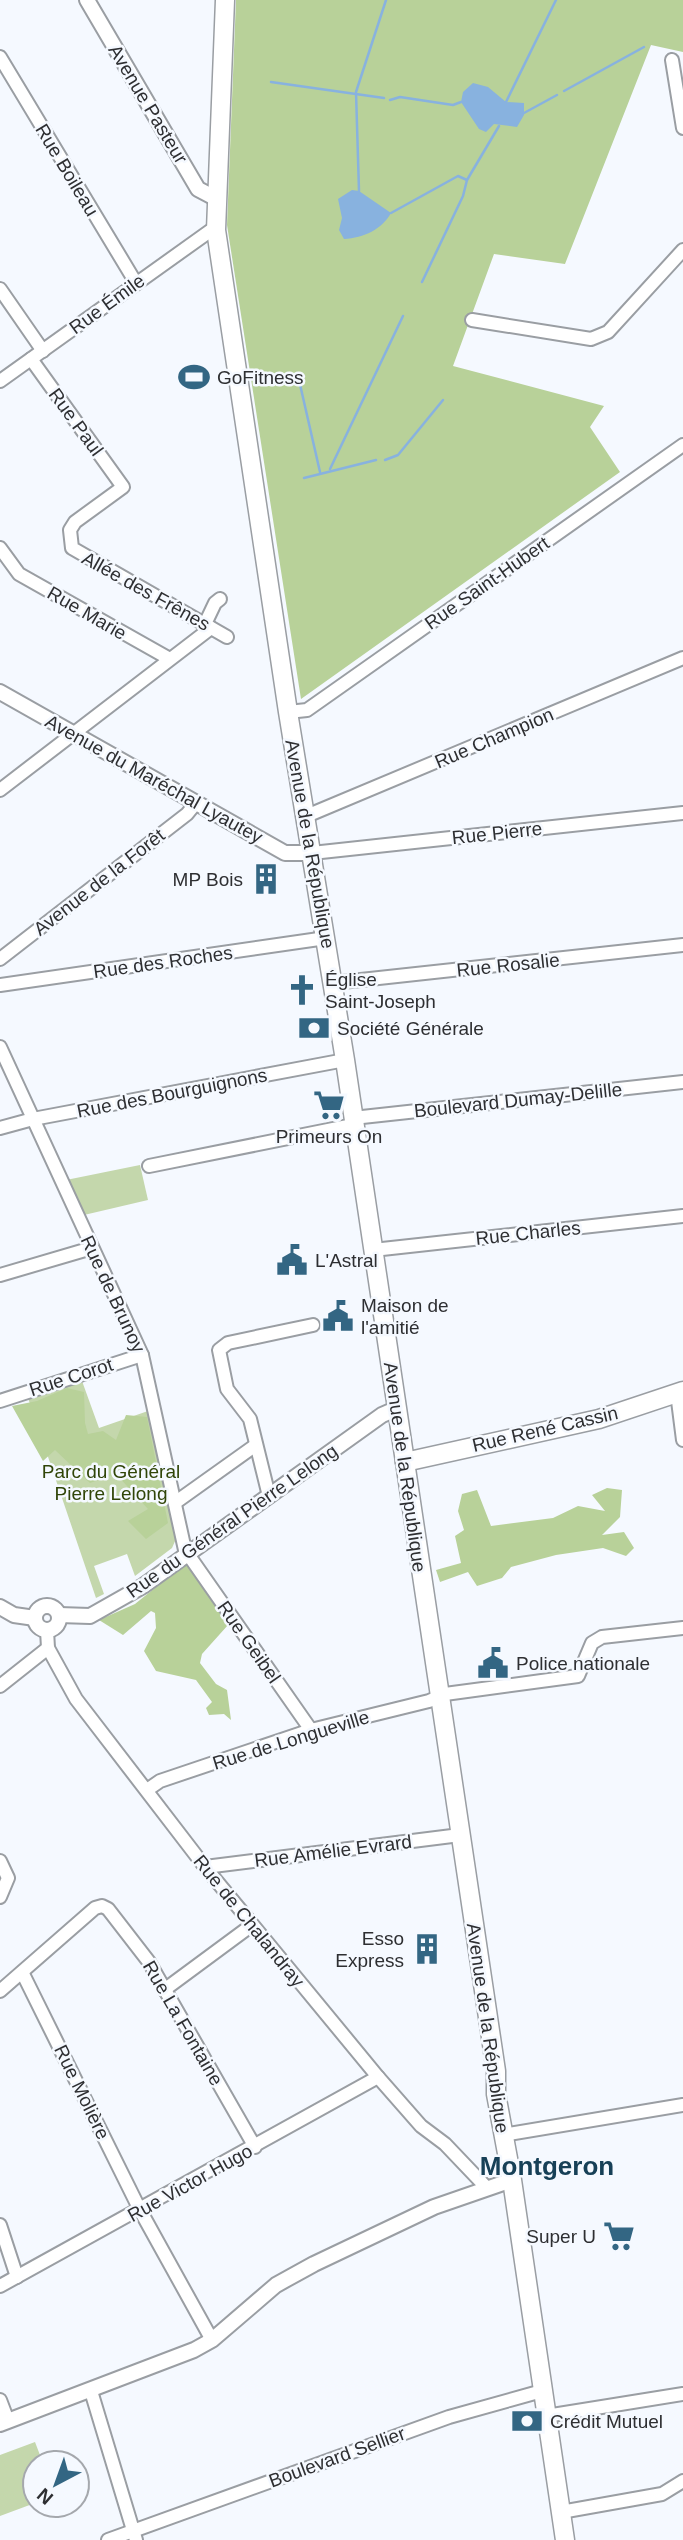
<svg xmlns="http://www.w3.org/2000/svg" width="683" height="2540" font-family="Helvetica,sans-serif">
<style>
.green{fill:#c4d7ac}
.forest{fill:#b8d199}
.water{fill:#88b2df}
.lines{fill:none;stroke-linecap:round;stroke-linejoin:round}
.stream{stroke:#88b2df;stroke-width:2.5}
.minor-casing{stroke:#9a9ea3;stroke-width:16}
.tertiary-casing{stroke:#9a9ea3;stroke-width:18}
.secondary-casing{stroke:#9a9ea3;stroke-width:21}
.minor{stroke:#fff;stroke-width:12}
.tertiary{stroke:#fff;stroke-width:14}
.secondary{stroke:#fff;stroke-width:18}
.labels{text-anchor:middle;dominant-baseline:central;stroke-width:5;stroke-linejoin:round;paint-order:stroke}
.street-label{font-size:19px;fill:#2e2f32;stroke:#f5f9ff}
.poi-label{font-size:19px;fill:#2e2f32;stroke:#f5f9ff;text-anchor:start}
.park-label{font-size:19px;fill:#304508;stroke:#f5f9ff}
.district-label{font-size:26px;font-weight:bold;fill:#174057;stroke:#f5f9ff}
</style>
<rect width="100%" height="100%" fill="#f5f9ff"/>
<g class="green">
<path d="M140 1165 148 1200 84 1215 66 1180Z"/>
<path d="M82 1381 99 1428 148 1411 176 1539 172 1548 135 1576 127 1554 94 1566 104 1594 96 1598 28 1398Z"/>
<path d="M35 2442 43 2463H35V2503L0 2516V2455Z"/>
</g>
<g class="forest">
<path d="M236 0H683V52L651 45 565 264 494 254 453 366 604 406 590 427 620 472 301 699 227 225Z"/>
<path d="M67 1388 84 1392 85 1423 88 1434 103 1431 116 1440 126 1415 147 1417 168 1523 146 1539 128 1521 148 1509 116 1474 90 1483 55 1450 43 1461 12 1406 37 1401Z"/>
<path d="M607 1488 622 1490 620 1517 602 1535 624 1532 634 1548 626 1556 603 1548 556 1555 511 1567 502 1578 477 1586 468 1572 440 1582 436 1570 461 1563 455 1536 464 1530 458 1511 462 1494 477 1490 491 1526 553 1518 578 1506 605 1511 592 1495Z"/>
<path d="M186 1563 228 1625 202 1654 200 1663 216 1684 227 1690 231 1720 224 1714 209 1715 206 1708 212 1702 196 1680 156 1671 144 1651 156 1628 155 1613 151 1611 123 1635 99 1620 135 1604Z"/>
</g>
<g class="water">
<path d="M473 83 488 87 506 102 524 103V115L517 127 494 124 486 132 479 129 461 102 463 92Z"/>
<path d="M352 190 359 191 391 213C382 229 364 238 344 239L339 230 342 218 338 199Z"/>
</g>
<g class="lines">
<g class="stream">
<path d="M271 82 384 98"/>
<path d="M564 91 644 47"/>
<path d="M390 100 400 97 453 105 461 102"/>
<path d="M506 102 556 0"/>
<path d="M524 113 557 95"/>
<path d="M359 191 356 92 386 0"/>
<path d="M391 213 458 176 467 180"/>
<path d="M422 282 463 196 467 180 499 126"/>
<path d="M299 380 320 472"/>
<path d="M385 460 398 455 443 400"/>
<path d="M330 469 403 316"/>
<path d="M304 478 376 460"/>
</g>
<defs>
<g id="minor">
<path d="M0 57 136 283"/>
<path d="M672 60 683 128"/>
<path d="M0 289 43 351"/>
<path d="M472 320 591 339 608 332 683 250"/>
<path d="M31 359 123 487 75 522 70 530 72 548 227 637"/>
<path d="M0 381 210 231 216 230"/>
<path d="M0 548 19 574 168 658"/>
<path d="M205 624 215 603 220 599"/>
<path d="M288 712 307 710 683 445"/>
<path d="M0 790 211 628"/>
<path d="M304 817 683 658"/>
<path d="M312 853 683 813"/>
<path d="M0 959 187 814 196 803"/>
<path d="M333 983 683 945"/>
<path d="M0 985 326 938"/>
<path d="M0 1047 142 1355 185 1550 311 1730"/>
<path d="M353 1118 683 1082"/>
<path d="M0 1128 33 1119 345 1060"/>
<path d="M149 1166 353 1125"/>
<path d="M373 1250 683 1216"/>
<path d="M0 1275 92 1248"/>
<path d="M677 1393 683 1440"/>
<path d="M0 1401 142 1355"/>
<path d="M269 1496 250 1419 227 1389 219 1350 228 1343 313 1325"/>
<path d="M176 1502 256 1445"/>
<path d="M47 1630 48 1648 76 1699 205 1867 378 2077 421 2126 445 2144 486 2187"/>
<path d="M0 1686 48 1648"/>
<path d="M147 1790 160 1781 311 1730 429 1701 445 1694 578 1676 592 1643 602 1637 683 1628"/>
<path d="M0 1861 8 1878 0 1897"/>
<path d="M205 1867 460 1835"/>
<path d="M23 1974 140 2210 212 2340"/>
<path d="M164 1990 252 1925"/>
<path d="M0 1991 95 1908 102 1906 108 1909 149 1962 255 2147"/>
<path d="M503 2135 683 2105"/>
<path d="M0 2225 17 2277"/>
<path d="M0 2286 378 2077"/>
<path d="M91 2391 136 2540"/>
<path d="M0 2400 8 2421"/>
<path d="M546 2416 683 2394"/>
<path d="M561 2512 662 2494 683 2481"/>
<path d="M108 2540 449 2417 542 2391"/>
</g>
<g id="tertiary">
<path d="M87 0 198 189 217 199"/>
<path d="M0 692 285 853H312"/>
<circle cx="47" cy="1618" r="12"/>
<path d="M0 1607 14 1615 35 1618"/>
<path d="M59 1615 90 1616 143 1586 382 1415 398 1408"/>
<path d="M0 2424 194 2350 212 2340 276 2285 314 2264 434 2207 512 2180"/>
</g>
<g id="secondary">
<path d="M225 0 216 230 288 712 345 1060 496 2071V2094L512 2180 565 2540"/>
<path d="M405 1462 599 1419 683 1391"/>
</g>
</defs>
<use href="#minor" class="minor-casing"/>
<use href="#tertiary" class="tertiary-casing"/>
<use href="#secondary" class="secondary-casing"/>
<use href="#minor" class="minor"/>
<use href="#tertiary" class="tertiary"/>
<use href="#secondary" class="secondary"/>
</g>
<defs>
<symbol id="stadium-bare" viewBox="-9 -9 18 18"><path d="M0-5a6.5 5 0 1 0 0 10a6.5 5 0 1 0 0-10ZM-3.5-1.8h7v3.6h-7Z" fill="#336683" stroke="#f5f9ff" stroke-width="2.5" paint-order="stroke"/></symbol>
<symbol id="building-bare" viewBox="-9 -9 18 18"><path d="M-4-6H4V6H1V3H-1V6H-4ZM-2.5-4.3h1.7v1.8h-1.7ZM.8-4.3h1.7v1.8H.8ZM-2.5-1h1.7V.8h-1.7ZM.8-1h1.7V.8H.8Z" fill="#336683" stroke="#f5f9ff" stroke-width="2.5" paint-order="stroke"/></symbol>
<symbol id="church-bare" viewBox="-9 -9 18 18"><path d="M-1.2-6h2.4v3.5h3.3v2.4h-3.3V6h-2.4V-.1h-3.3v-2.4h3.3Z" fill="#336683" stroke="#f5f9ff" stroke-width="2.5" paint-order="stroke"/></symbol>
<symbol id="bank-bare" viewBox="-9 -9 18 18"><path d="M-6-4H6V4H-6ZM0-2.3a2.3 2.3 0 1 0 0 4.6a2.3 2.3 0 1 0 0-4.6Z" fill="#336683" stroke="#f5f9ff" stroke-width="2.5" paint-order="stroke"/></symbol>
<symbol id="supermarket-bare" viewBox="-9 -9 18 18"><path d="M-6-5.5h2.5l.6 2H6L4.5 2H-2.5L-4.4-4H-6ZM-1.5 3.2a1.3 1.3 0 1 0 .1 0ZM3 3.2a1.3 1.3 0 1 0 .1 0Z" fill="#336683" stroke="#f5f9ff" stroke-width="2.5" paint-order="stroke"/></symbol>
<symbol id="civic-bare" viewBox="-9 -9 18 18"><path d="M-.6-6.5H3V-4.5H.6V-3L4-1V1h2V6H-6V1h2V-1L-.6-3ZM-1.2 2.5V6h2.4V2.5Z" fill="#336683" stroke="#f5f9ff" stroke-width="2.5" paint-order="stroke"/></symbol>
</defs>
<g fill-rule="evenodd">
<use href="#stadium-bare" x="172" y="355" width="44" height="44"/>
<use href="#building-bare" x="244" y="857" width="44" height="44"/>
<use href="#church-bare" x="280" y="968" width="44" height="44"/>
<use href="#bank-bare" x="292" y="1006" width="44" height="44"/>
<use href="#supermarket-bare" x="307" y="1083" width="44" height="44"/>
<use href="#civic-bare" x="270" y="1238" width="44" height="44"/>
<use href="#civic-bare" x="316" y="1294" width="44" height="44"/>
<use href="#civic-bare" x="471" y="1641" width="44" height="44"/>
<use href="#building-bare" x="405" y="1927" width="44" height="44"/>
<use href="#supermarket-bare" x="597" y="2214" width="44" height="44"/>
<use href="#bank-bare" x="505" y="2399" width="44" height="44"/>
</g>
<g class="labels">
<g class="street-label">
<text transform="translate(148 104) rotate(59)">Avenue Pasteur</text>
<text transform="translate(67 170) rotate(59)">Rue Boileau</text>
<text transform="translate(107 304) rotate(-36)">Rue Émile</text>
<text transform="translate(76 422) rotate(54)">Rue Paul</text>
<text transform="translate(487 583) rotate(-35)">Rue Saint-Hubert</text>
<text transform="translate(146 591) rotate(29)">Allée des Frênes</text>
<text transform="translate(87 613) rotate(30)">Rue Marie</text>
<text transform="translate(494 738) rotate(-23)">Rue Champion</text>
<text transform="translate(154 779) rotate(29)">Avenue du Maréchal Lyautey</text>
<text transform="translate(497 833) rotate(-6)">Rue Pierre</text>
<text transform="translate(310 844) rotate(80)">Avenue de la République</text>
<text transform="translate(99 882) rotate(-38)">Avenue de la Forêt</text>
<text transform="translate(163 962) rotate(-8)">Rue des Roches</text>
<text transform="translate(508 965) rotate(-6)">Rue Rosalie</text>
<text transform="translate(172 1093) rotate(-11)">Rue des Bourguignons</text>
<text transform="translate(518 1100) rotate(-6)">Boulevard Dumay-Delille</text>
<text transform="translate(528 1233) rotate(-6)">Rue Charles</text>
<text transform="translate(113 1294) rotate(65)">Rue de Brunoy</text>
<text transform="translate(71 1377) rotate(-18)">Rue Corot</text>
<text transform="translate(545 1429) rotate(-13)">Rue René Cassin</text>
<text transform="translate(405 1467) rotate(82)">Avenue de la République</text>
<text transform="translate(232 1521) rotate(-35)">Rue du Général Pierre Lelong</text>
<text transform="translate(249 1642) rotate(55)">Rue Geibel</text>
<text transform="translate(291 1740) rotate(-17)">Rue de Longueville</text>
<text transform="translate(333 1851) rotate(-7)">Rue Amélie Evrard</text>
<text transform="translate(249 1921) rotate(51)">Rue de Chalandray</text>
<text transform="translate(183 2023) rotate(60)">Rue La Fontaine</text>
<text transform="translate(488 2028) rotate(82)">Avenue de la République</text>
<text transform="translate(82 2092) rotate(64)">Rue Molière</text>
<text transform="translate(190 2183) rotate(-29)">Rue Victor Hugo</text>
<text transform="translate(337 2457) rotate(-20)">Boulevard Sellier</text>
</g>
<g class="poi-label">
<text x="217" y="377">GoFitness</text>
<text x="243" y="879" text-anchor="end">MP Bois</text>
<text x="325" y="979">Église<tspan x="325" dy="22">Saint-Joseph</tspan></text>
<text x="337" y="1028">Société Générale</text>
<text x="329" y="1136" text-anchor="middle">Primeurs On</text>
<text x="315" y="1260">L'Astral</text>
<text x="361" y="1305">Maison de<tspan x="361" dy="22">l'amitié</tspan></text>
<text x="516" y="1663">Police nationale</text>
<text x="404" y="1938" text-anchor="end">Esso<tspan x="404" dy="22">Express</tspan></text>
<text x="596" y="2236" text-anchor="end">Super U</text>
<text x="550" y="2421">Crédit Mutuel</text>
</g>
<g class="park-label">
<text x="111" y="1471">Parc du Général<tspan x="111" dy="22">Pierre Lelong</tspan></text>
</g>
<g class="district-label">
<text x="547" y="2166">Montgeron</text>
</g>
</g>
<g transform="translate(56 2484) rotate(221)"><circle r="33" fill="#f5f9ff" stroke="#a5a8ad" stroke-width="2"/>
<path d="M0-5L12 26L0 18L-12 26Z" fill="#336683"/>
<text y="-10" font-size="19" font-weight="bold" text-anchor="middle" fill="#2e2f32">N</text>
</g>
</svg>
